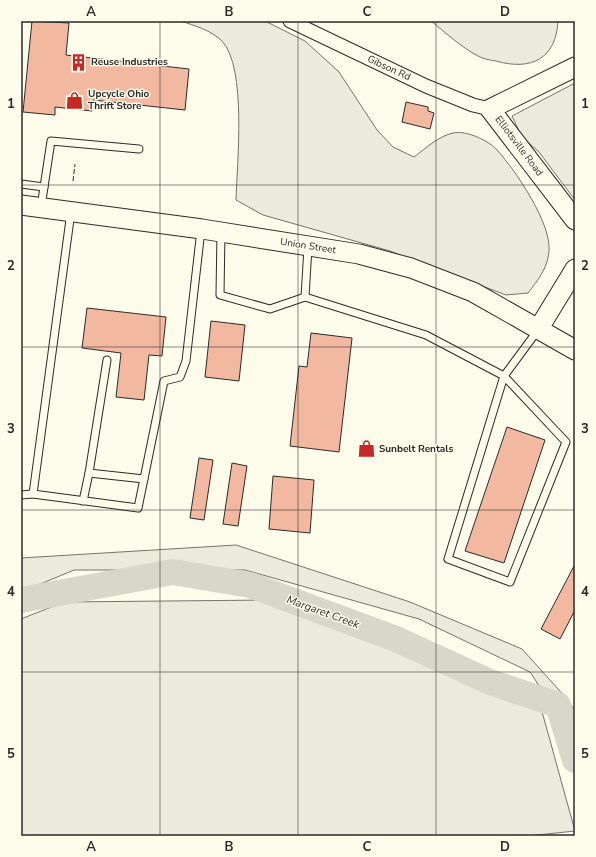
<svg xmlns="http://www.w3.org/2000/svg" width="596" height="857" font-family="'Nunito Sans',sans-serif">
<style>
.green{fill:#ecebdb;stroke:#74746e}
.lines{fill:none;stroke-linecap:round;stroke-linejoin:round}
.river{stroke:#d8d7c9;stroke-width:26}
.building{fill:#f2b8a0;stroke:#2b2b2b}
.lane-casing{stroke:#2b2b2b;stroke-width:9}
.street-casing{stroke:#2b2b2b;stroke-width:15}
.secondary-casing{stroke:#2b2b2b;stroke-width:21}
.lane{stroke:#fdfbea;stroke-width:7}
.street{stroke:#fdfbea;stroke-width:13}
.secondary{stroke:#fdfbea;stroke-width:19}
.fence{stroke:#2b2b2b;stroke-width:1;stroke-dasharray:5 2;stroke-linecap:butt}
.grid{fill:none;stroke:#2b2b2b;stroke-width:1;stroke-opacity:0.55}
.labels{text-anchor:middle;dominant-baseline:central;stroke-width:3;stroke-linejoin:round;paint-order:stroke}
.poi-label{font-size:10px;font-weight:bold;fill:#2b2b2b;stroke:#fdfbea;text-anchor:start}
.street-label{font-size:10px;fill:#2b2b2b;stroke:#fdfbea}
.water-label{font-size:11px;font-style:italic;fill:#2b2b2b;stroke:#fdfbea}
.neatline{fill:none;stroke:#2b2b2b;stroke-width:1.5}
.grid-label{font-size:13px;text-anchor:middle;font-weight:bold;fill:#2b2b2b}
</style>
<rect width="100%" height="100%" fill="#fdfbea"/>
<g class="green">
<path d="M181 21H265L305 41 339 72 377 130 393 147 414 157C426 148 439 136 453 133 467 130 489 141 497 150 516 171 552 224 549 252 547 269 538 280 528 293L506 295 390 251 263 215 236 200C237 163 247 68 222 41 211 30 195 26 181 21Z"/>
<path d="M431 21H558C556 59 531 71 496 61 490 60 483 59 478 56 461 47 446 33 431 21Z"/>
<path d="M575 83V200L539 152 522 137 512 116Z"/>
<path d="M236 545 410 602 522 649 567 699 575 711V777L562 720 530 672 419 619 245 570H74L21 592V558Z"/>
<path d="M271 600 516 691 538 697 575 831 528 836H21V619L64 602Z"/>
</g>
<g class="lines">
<path class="river" d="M21 600 173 572 250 585 396 639 490 682 558 705 575 760"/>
</g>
<g class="building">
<path d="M32 21 69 23 66 55 189 69 185 110 93 100 92 111 55 107V115L23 112Z"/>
<path d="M406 102 428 107V111L434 113 430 129 402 122Z"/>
<path d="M87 308 166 317 162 356 149 355 144 400 116 397 121 353 82 348Z"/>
<path d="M211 321 245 325 239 381 205 377Z"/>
<path d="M311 333 352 338 339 452 290 446 299 366 307 367Z"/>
<path d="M507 427 545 440 504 563 465 551Z"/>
<path d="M199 458 213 460 204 520 190 518Z"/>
<path d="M232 463 247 466 238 526 223 524Z"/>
<path d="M273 476 314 480 310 533 269 529Z"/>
<path d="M574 566 575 610 560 639 541 629Z"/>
</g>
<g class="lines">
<defs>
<g id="lane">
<path d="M21 184 44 187 51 141 139 149"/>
<path d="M41 207 44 187"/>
<path d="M71 212 33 494 138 508 164 381 180 377 186 361 201 230"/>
<path d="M221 232 220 295 270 309 305 297"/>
<path d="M308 247 305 297 426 335 504 376 538 330"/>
<path d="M504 376 566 442 510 582 448 559Z"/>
<path d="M89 473 144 479"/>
<path d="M21 495 33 494"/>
<path d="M83 501 89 473 107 360"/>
</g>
<path id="street" d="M290 21 426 86 473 105 490 109"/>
<g id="secondary">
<path d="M575 67 490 109 575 220"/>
<path d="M21 205 202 229 359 254 411 268 473 292 575 350"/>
<path d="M539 328 575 269"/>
</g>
</defs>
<use href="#lane" class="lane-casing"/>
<use href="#street" class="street-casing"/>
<use href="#secondary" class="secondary-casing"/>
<use href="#lane" class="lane"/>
<use href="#street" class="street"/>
<use href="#secondary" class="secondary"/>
<path class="fence" d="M73 181 75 164"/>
</g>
<path class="grid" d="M160 21V836M298 21V836M436 21V836M21 185H575M21 347H575M21 510H575M21 672H575"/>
<defs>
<symbol id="building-bare" viewBox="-9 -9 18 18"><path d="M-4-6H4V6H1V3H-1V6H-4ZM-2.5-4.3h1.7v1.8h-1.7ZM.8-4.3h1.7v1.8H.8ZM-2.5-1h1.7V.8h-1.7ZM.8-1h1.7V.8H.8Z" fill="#c62828" stroke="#fdfbea" stroke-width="2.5" paint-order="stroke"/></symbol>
<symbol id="shop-bare" viewBox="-9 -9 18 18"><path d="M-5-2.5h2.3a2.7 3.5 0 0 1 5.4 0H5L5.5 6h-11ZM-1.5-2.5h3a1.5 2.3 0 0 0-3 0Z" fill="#c62828" stroke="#fdfbea" stroke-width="2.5" paint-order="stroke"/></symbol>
</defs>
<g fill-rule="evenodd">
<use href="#building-bare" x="66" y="50" width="25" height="25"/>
<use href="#shop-bare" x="62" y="88" width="25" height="25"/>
<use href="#shop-bare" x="354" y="436" width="25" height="25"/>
</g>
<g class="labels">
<g class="poi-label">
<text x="91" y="62">Reuse Industries</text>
<text x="88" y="94">Upcycle Ohio<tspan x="88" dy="12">Thrift Store</tspan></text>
<text x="379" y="449">Sunbelt Rentals</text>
</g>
<g class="street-label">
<text transform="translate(389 68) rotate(25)">Gibson Rd</text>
<text transform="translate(519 146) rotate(53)">Elliotsville Road</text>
<text transform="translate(308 246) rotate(9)">Union Street</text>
</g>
<g class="water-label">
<text transform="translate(323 612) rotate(20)">Margaret Creek</text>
</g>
</g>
<rect width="596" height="857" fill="none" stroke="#fdfbea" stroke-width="44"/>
<rect x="22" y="22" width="552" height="813" class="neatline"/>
<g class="grid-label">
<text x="91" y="16">A</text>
<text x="229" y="16">B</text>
<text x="367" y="16">C</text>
<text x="505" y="16">D</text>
<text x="11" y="108">1</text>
<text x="585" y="108">1</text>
<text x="11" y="270">2</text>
<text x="585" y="270">2</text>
<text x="11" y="433">3</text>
<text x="585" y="433">3</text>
<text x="11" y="596">4</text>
<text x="585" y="596">4</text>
<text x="11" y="758">5</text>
<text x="585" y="758">5</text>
<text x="91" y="851">A</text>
<text x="229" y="851">B</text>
<text x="367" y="851">C</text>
<text x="505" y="851">D</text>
</g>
</svg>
